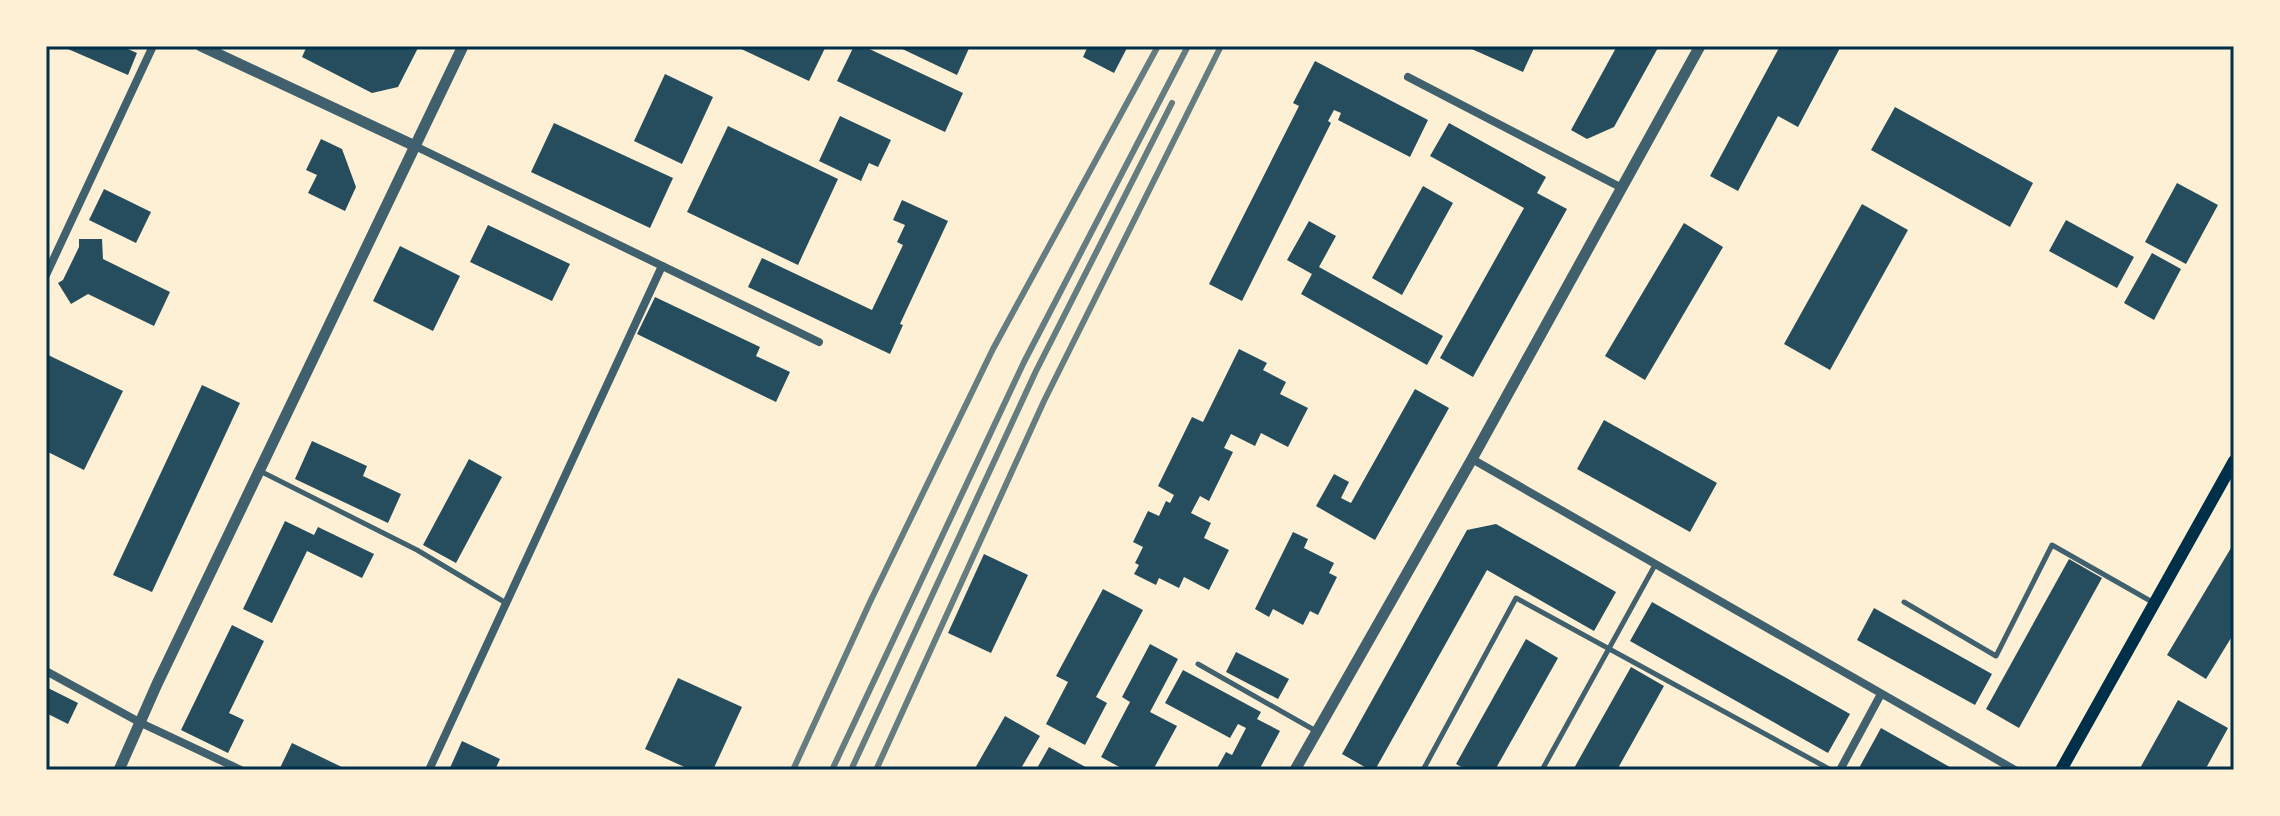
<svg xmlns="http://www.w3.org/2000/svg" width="2280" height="816" font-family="'DM Sans',sans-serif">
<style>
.building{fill:#264d5e}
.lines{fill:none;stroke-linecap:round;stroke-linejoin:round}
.service{stroke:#3f606c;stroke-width:5}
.minor{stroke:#3f606c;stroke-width:8}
.tertiary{stroke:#3f606c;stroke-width:11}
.secondary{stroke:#003049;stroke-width:12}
.rail{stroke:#657d81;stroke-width:6}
.neatline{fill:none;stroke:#003049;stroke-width:3}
</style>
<rect width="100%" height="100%" fill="#fdf0d5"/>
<g class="building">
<path d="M61 46H121L137 53 128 75Z"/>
<path d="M307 46H367L372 49 373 46H419L398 87 372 93 302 57Z"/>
<path d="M735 46H826L809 81Z"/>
<path d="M854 46H863L963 93 945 132 837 81Z"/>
<path d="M896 46H970L957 75Z"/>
<path d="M1088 46H1128L1114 73 1083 57Z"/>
<path d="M1465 46H1535L1523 72Z"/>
<path d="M1617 46H1659L1614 127 1587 139 1571 130Z"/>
<path d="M1780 46H1841L1798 127 1778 116 1738 191 1710 176Z"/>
<path d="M1315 61 1428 120 1410 157 1338 120 1341 113 1334 110 1328 121 1331 123 1242 301 1209 284 1299 106 1293 103Z"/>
<path d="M665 74 713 97 682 164 634 141Z"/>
<path d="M1895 107 2033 183 2010 227 1871 150Z"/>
<path d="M840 116 891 140 878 167 869 163 861 181 819 161Z"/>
<path d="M554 123 673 178 650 228 531 172Z"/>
<path d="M1449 123 1546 177 1537 193 1567 209 1473 377 1440 358 1524 208 1430 156Z"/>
<path d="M728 126 838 179 798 265 687 212Z"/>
<path d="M321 139 342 149 356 187 345 211 308 193 317 175 306 170Z"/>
<path d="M2177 183 2218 205 2186 264 2145 242Z"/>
<path d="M1423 186 1453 203 1402 295 1372 278Z"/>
<path d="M104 189 151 212 136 243 89 220Z"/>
<path d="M902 200 948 221 900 324 903 325 890 354 748 287 762 258 872 310 903 245 897 242 905 225 893 220Z"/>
<path d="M1862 204 1908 230 1830 370 1784 344Z"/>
<path d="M2066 220 2134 257 2117 288 2049 251Z"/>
<path d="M1309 221 1336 236 1319 267 1443 336 1427 365 1301 294 1312 274 1287 260Z"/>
<path d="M1684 223 1723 247 1645 380 1605 356Z"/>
<path d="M488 225 570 264 552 301 470 262Z"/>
<path d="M79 239H102L103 259 170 292 154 326 88 294 71 304 58 283 63 280 79 247Z"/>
<path d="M400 246 460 276 433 331 373 301Z"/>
<path d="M2152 253 2181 269 2154 320 2124 303Z"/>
<path d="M655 297 760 347 756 356 790 372 776 402 637 334Z"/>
<path d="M1239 349 1267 363 1263 370 1286 382 1280 394 1308 408 1288 447 1261 433 1255 446 1231 434 1224 448 1233 452 1209 501 1200 496 1191 513 1211 523 1204 538 1229 550 1209 590 1184 577 1179 588 1159 578 1156 585 1134 574 1139 565 1135 563 1143 547 1133 542 1148 511 1159 516 1166 501 1170 503 1174 495 1158 486 1192 417 1203 422Z"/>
<path d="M46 354 123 391 84 470 46 451Z"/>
<path d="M202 385 240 403 152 592 113 575Z"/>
<path d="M1415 389 1449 408 1375 540 1316 506 1334 474 1349 482 1341 498 1351 503Z"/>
<path d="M1604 420 1717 483 1690 532 1577 469Z"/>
<path d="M312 441 367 466 363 476 401 494 388 523 295 479Z"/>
<path d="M469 459 502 477 456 563 423 545Z"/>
<path d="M285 521 314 535 318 527 374 554 362 578 307 551 272 623 243 609Z"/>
<path d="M1496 524 1616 592 1594 631 1487 570 1375 770H1370L1342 754 1467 530Z"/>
<path d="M1293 532 1308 539 1304 548 1334 563 1329 573 1337 577 1318 615 1310 611 1303 625 1273 609 1269 617 1255 609Z"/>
<path d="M2234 543V633L2206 679 2167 655Z"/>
<path d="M984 554 1028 575 991 653 948 633Z"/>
<path d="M2069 559 2102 578 2019 728 1986 709Z"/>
<path d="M1103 589 1143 610 1096 697 1107 703 1085 745 1046 724 1068 682 1056 676Z"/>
<path d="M1652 602 1850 714 1828 753 1630 641Z"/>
<path d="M1874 608 1992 674 1975 705 1857 640Z"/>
<path d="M232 625 264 641 229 713 244 720 228 753 181 730Z"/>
<path d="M1526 639 1558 658 1495 770H1467L1456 764Z"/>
<path d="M1150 644 1178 659 1150 712 1177 726 1153 770H1125L1101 757 1130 702 1122 697Z"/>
<path d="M1236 652 1289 679 1278 699 1226 672Z"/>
<path d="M1631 667 1664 686 1617 770H1573Z"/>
<path d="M1183 670 1261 712 1257 719 1280 731 1259 770H1216L1226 752 1232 755 1246 728 1238 724 1230 738 1165 703Z"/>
<path d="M678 678 742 707 713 770H691L645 749Z"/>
<path d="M46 687 78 703 68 724 46 713Z"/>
<path d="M2178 700 2228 728 2205 770H2139Z"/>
<path d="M1005 716 1040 736 1020 770H974Z"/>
<path d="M1881 728 1955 770H1863L1859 768Z"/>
<path d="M462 741 500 759 495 770H449Z"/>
<path d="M292 743 348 770H279Z"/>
<path d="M1049 747 1091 770H1036Z"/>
</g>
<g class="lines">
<g class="service">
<path d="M260 471 417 550 506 603"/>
<path d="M1904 602 1996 656 2052 545 2154 603"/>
<path d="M1198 664 1316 731"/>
<path d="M1423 770 1516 598 1831 770"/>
<path d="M1542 770 1655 565"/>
</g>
<g class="minor">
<path d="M1408 77 1622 188"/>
<path d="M415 146 819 342"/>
<path d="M46 275 153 46"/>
<path d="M1472 459 2015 770"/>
<path d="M46 671 141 723 241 770"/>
<path d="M429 770 662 266"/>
<path d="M1840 770 1881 694"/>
</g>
<g class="tertiary">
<path d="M201 46 415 146"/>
<path d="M119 770 157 684 463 46"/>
<path d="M1295 770 1472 459 1700 46"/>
</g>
<path class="secondary" d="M2061 770 2234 461"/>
<g class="rail">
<path d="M793 770 870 602 993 349 1158 46"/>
<path d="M832 770 1024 362 1188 46"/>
<path d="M851 770 1036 371 1172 103"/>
<path d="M876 770 1044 401 1221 46"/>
</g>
</g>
<rect width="2280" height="816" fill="none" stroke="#fdf0d5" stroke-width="96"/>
<rect x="48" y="48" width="2184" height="720" class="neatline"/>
</svg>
